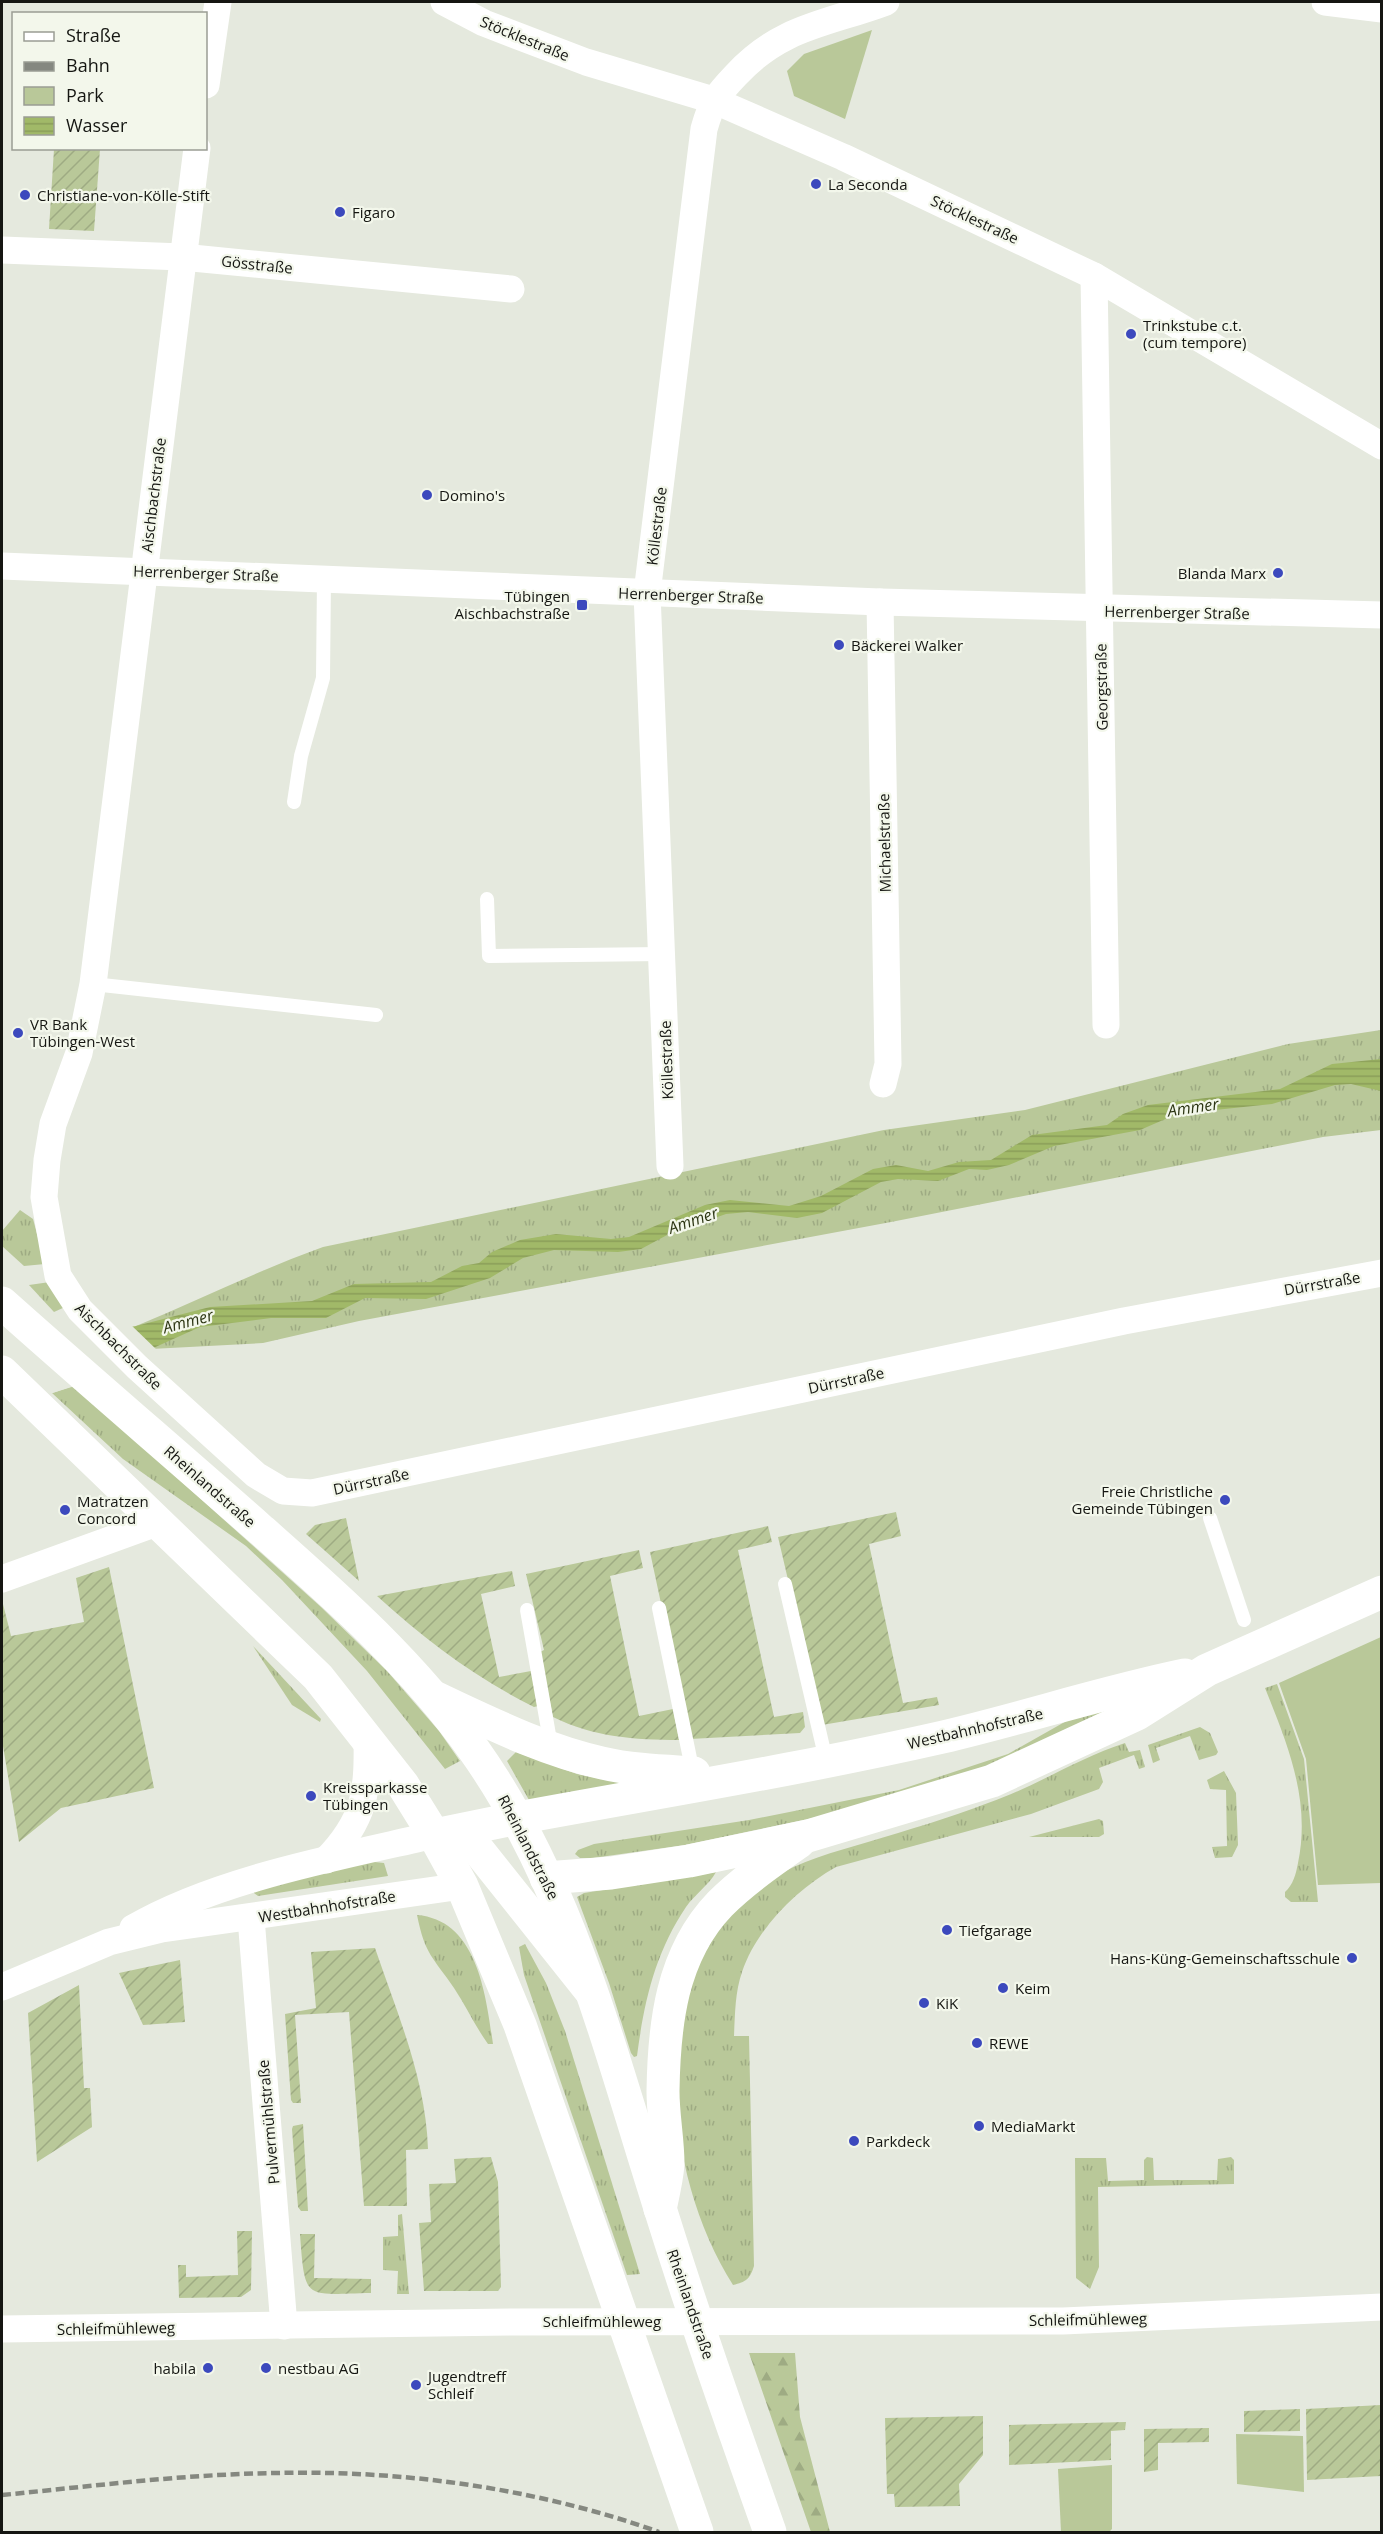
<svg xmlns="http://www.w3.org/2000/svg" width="1383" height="2534" font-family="'Open Sans',sans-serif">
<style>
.grass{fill:url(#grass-tufts)}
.forest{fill:url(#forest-firs)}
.park{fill:#b9c899}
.garden{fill:url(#garden-furrows)}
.water{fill:url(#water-rules)}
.pier{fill:#e5e9de}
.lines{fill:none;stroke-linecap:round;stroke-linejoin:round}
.service{stroke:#fff;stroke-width:14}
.minor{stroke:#fff;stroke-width:27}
.tertiary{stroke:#fff;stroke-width:33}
.secondary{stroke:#fff;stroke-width:33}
.primary{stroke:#fff;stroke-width:33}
.rail{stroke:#858880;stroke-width:4.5;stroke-dasharray:9 4.5;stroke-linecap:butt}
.poi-dot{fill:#3c49bd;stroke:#f3f7eb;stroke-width:2}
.labels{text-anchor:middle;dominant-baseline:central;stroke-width:4.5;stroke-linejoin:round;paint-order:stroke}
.street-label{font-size:15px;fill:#151612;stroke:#f3f7eb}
.poi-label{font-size:15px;fill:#151612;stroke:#f3f7eb;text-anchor:start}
.water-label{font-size:16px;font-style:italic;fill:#2c3513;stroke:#f3f7eb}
</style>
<defs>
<pattern id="grass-tufts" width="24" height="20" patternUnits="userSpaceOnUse" patternTransform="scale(1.5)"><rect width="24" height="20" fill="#b9c899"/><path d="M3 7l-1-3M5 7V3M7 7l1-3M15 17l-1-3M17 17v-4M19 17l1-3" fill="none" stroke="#9eab83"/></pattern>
<pattern id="forest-firs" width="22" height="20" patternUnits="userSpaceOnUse" patternTransform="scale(1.5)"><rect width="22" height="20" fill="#b9c899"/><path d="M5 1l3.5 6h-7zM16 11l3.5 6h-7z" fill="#9eab83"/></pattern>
<pattern id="garden-furrows" width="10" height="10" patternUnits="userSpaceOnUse" patternTransform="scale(1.5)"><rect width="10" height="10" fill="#b9c899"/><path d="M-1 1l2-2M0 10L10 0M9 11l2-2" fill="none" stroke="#9eab83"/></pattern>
<pattern id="water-rules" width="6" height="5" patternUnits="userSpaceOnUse" patternTransform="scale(1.5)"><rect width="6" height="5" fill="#a1b968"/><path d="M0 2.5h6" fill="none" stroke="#8a9e59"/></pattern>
</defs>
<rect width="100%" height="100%" fill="#e5e9de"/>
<g class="grass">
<path d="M1381 1030V1130L1323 1137 891 1222 359 1321 263 1343 151 1349 136 1326C199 1300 259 1270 323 1247L884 1130 1025 1110 1288 1044Z"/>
<path d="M20 1210 33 1219 45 1264 24 1266 2 1246V1231Z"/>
<path d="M50 1282 65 1307 54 1312 29 1285Z"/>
<path d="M75 1386 321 1607 387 1671 439 1731 460 1761 445 1769 367 1671 282 1580 246 1546 123 1459 52 1393Z"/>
<path d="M253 1646 321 1719 320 1722 292 1705Z"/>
<path d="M1277 1684 1304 1759 1318 1902H1291L1285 1897V1892C1293 1885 1296 1874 1298 1863 1311 1801 1288 1745 1265 1688Z"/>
<path d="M1103 1704 1107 1715 1017 1757 894 1801 685 1845 593 1858H580L575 1854 578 1850 594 1844 749 1820 899 1790 1008 1754 1077 1715Z"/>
<path d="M1200 1727 1210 1733 1218 1752 1216 1755 1199 1760 1190 1736 1156 1748 1160 1760 1153 1763 1148 1745Z"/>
<path d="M1125 1743 1129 1752 1140 1750 1145 1767 1139 1769 1134 1755 1099 1768 1103 1782 1099 1789 1031 1814 836 1867C797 1889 757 1928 742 1972 735 1992 735 2015 734 2036H749L754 2266C750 2279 746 2282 733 2285 672 2188 653 2042 709 1938 721 1916 749 1893 771 1879 800 1861 834 1852 868 1842 908 1830 949 1818 988 1803 1035 1787 1078 1758 1125 1743Z"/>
<path d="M516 1752 577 1774 628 1784 529 1800 507 1761Z"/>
<path d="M1224 1771 1236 1793 1238 1845 1232 1857 1215 1858 1212 1847 1227 1846 1226 1790 1210 1789 1207 1780Z"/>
<path d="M1099 1819 1103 1821 1104 1834 1099 1837H1029Z"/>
<path d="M365 1861 384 1863 388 1876 258 1896 254 1893 255 1890Z"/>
<path d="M716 1872C709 1885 695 1894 686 1907 655 1953 644 2002 637 2056L634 2057 631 2053 609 1983 577 1897 584 1893Z"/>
<path d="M417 1915C478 1920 486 1996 493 2044H488C475 2026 466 2006 454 1988 433 1957 425 1955 417 1915Z"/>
<path d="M525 1944 546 1983 565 2031 640 2274 627 2275 524 1975 519 1947Z"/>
<path d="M1147 2157 1153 2158 1154 2180H1217L1218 2159 1231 2157 1234 2160V2184L1098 2187 1099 2267 1090 2289 1076 2278 1075 2158H1106L1108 2181 1144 2180V2160Z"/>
<path d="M402 2214 409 2294H397L398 2271 383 2270V2237L398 2236V2215Z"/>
</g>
<path class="forest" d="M749 2353H795L800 2417 830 2532H811Z"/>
<g class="park">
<path d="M872 30 845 119 794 96 787 71 804 54Z"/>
<path d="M1381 1637V1883L1318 1885 1306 1759 1279 1683Z"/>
<path d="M1236 2434 1303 2436 1304 2492 1237 2484Z"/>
<path d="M1112 2465V2529L1109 2532H1061L1058 2469Z"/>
</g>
<g class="garden">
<path d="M54 149H100L94 231 49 229Z"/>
<path d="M896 1512 901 1536 869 1544 903 1703 937 1697 939 1705 822 1725 778 1537Z"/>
<path d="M346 1518 359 1581 306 1534 315 1525Z"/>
<path d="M768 1526 772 1542 738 1550 774 1717 803 1712 805 1727 800 1733 690 1739 650 1552Z"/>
<path d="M639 1550 643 1568 610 1576 639 1716 673 1709 679 1740C635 1740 593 1737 553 1717L540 1652 544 1650 526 1574Z"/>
<path d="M109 1567 154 1788 61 1808 19 1842 2 1740V1600L11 1636 84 1622 76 1578Z"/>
<path d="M512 1571 515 1586 481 1594 499 1677 531 1671 538 1706 534 1707C474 1677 427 1641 377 1596Z"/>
<path d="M375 1948C397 2013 426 2079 428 2149L406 2150 407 2206H364L349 2012 295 2015 301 2103H293L291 2100 285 2014 316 2008 311 1952Z"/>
<path d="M180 1960 185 2022 143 2025 119 1973Z"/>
<path d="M79 1985 84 2088H90L92 2127 37 2162 28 2013Z"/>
<path d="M303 2124 308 2211H301L298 2207 292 2129 293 2126Z"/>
<path d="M491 2157 498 2182 501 2287 498 2291H424L419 2223 431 2222 429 2184 456 2183 454 2159Z"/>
<path d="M237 2231H252L251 2290 241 2297 179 2298 178 2265H186V2277L238 2275Z"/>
<path d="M300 2234H315L314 2278 371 2279V2293C305 2294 305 2303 300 2234Z"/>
<path d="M1381 2405V2476L1307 2480 1306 2409Z"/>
<path d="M1300 2409V2431L1244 2432V2411Z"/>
<path d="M983 2416V2455L959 2484 960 2506 895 2507 894 2494H887L885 2418Z"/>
<path d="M1126 2422 1125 2430 1111 2431V2460L1009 2465V2425Z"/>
<path d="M1209 2428V2442L1158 2443V2470L1144 2472V2429Z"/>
</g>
<path class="water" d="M1381 1059V1091L1351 1084 1335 1085 1272 1104 1177 1114 1140 1130 1054 1146 1009 1165 987 1170 969 1169 938 1181 898 1179 881 1182 822 1213 797 1218 748 1212 726 1214 669 1234 641 1249 618 1252 554 1250 523 1258 490 1278 426 1299 365 1298 326 1318H271L200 1327 151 1349 89 1334 136 1326 210 1307 312 1301 354 1284 431 1282 462 1266 479 1263 492 1252 520 1240 556 1234 611 1239 629 1237 705 1205 730 1200 789 1206 821 1196 873 1169 896 1165 928 1171 959 1162 991 1160 1032 1135 1107 1125 1123 1114 1148 1105 1280 1089 1332 1064Z"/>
<path class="pier" d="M130 1324 157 1350 125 1368 47 1395 2 1402V1359L88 1331Z"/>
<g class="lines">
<g class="service">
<path d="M294 802 301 756 323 678 324 578"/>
<path d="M487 899 489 956 663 954"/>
<path d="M93 984 376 1015"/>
<path d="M1210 1518 1244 1620"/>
<path d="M785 1584 826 1760"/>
<path d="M659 1608 693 1773"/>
<path d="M527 1610 551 1746"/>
</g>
<g class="minor">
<path d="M444 2 484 23 586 62 713 100 843 157 1094 276 1382 446"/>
<path d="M1325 2 1382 9"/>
<path d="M206 85 218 2"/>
<path d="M197 148 93 984 79 1053 53 1124 47 1160 44 1197 58 1276 80 1310 137 1367 256 1475 283 1491 312 1493 1124 1321 1382 1273"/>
<path d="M2 250 182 257 511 289"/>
<path d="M1094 276 1106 1025"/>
<path d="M2 566 880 602 1382 615"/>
<path d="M880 602 888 1064 883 1084"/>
<path d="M670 1166 647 593 704 129C712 101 716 96 736 75 781 26 827 24 886 2"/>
<path d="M2 1579 159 1522"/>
<path d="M326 1860C365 1820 368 1792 367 1738"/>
<path d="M251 1918 284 2326"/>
<path d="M133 1928C217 1879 339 1857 434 1835"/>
<path d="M2 1987 109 1942 162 1929 462 1886"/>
<path d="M2 2329 514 2322 1063 2321 1382 2307"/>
</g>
<g class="tertiary">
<path d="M440 1834 518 1818"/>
<path d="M434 1835 460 1838 479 1851 589 1989"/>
</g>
<g class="secondary">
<path d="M434 1697C488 1722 543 1750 602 1763 632 1770 663 1771 694 1773"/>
<path d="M518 1818C659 1792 802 1769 943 1737 1024 1718 1103 1692 1185 1675"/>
<path d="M546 1878 611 1873 689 1861 808 1836 992 1781 1137 1714 1207 1670 1382 1592"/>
<path d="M660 2209C663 2195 667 2179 668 2164 668 2140 663 2116 663 2091 664 2025 671 1955 720 1904 743 1881 772 1861 799 1842"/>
</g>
<g class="primary">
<path d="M2 1303C87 1379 175 1454 261 1530 338 1598 414 1665 474 1750 567 1881 607 2040 655 2192 690 2306 730 2419 770 2532"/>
<path d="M2 1372 318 1677 403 1785 434 1835 462 1886 520 2025 697 2532"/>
</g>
<path class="rail" d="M2 2495C94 2486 186 2474 278 2473 406 2470 539 2489 659 2532"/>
</g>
<g class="poi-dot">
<circle cx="816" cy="184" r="6"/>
<circle cx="25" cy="195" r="6"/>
<circle cx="340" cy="212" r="6"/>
<circle cx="1131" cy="334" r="6"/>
<circle cx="427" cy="495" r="6"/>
<circle cx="1278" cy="573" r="6"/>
<rect x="576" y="599" width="12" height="12" rx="3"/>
<circle cx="839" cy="645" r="6"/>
<circle cx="18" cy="1033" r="6"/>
<circle cx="1225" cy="1500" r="6"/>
<circle cx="65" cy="1510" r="6"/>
<circle cx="311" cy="1796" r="6"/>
<circle cx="947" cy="1930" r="6"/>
<circle cx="1352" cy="1958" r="6"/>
<circle cx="1003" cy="1988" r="6"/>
<circle cx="924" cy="2003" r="6"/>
<circle cx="977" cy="2043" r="6"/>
<circle cx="979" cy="2126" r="6"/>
<circle cx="854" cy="2141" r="6"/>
<circle cx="208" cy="2368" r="6"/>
<circle cx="266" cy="2368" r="6"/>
<circle cx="416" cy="2385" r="6"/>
</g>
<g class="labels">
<g class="street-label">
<text transform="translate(525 38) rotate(22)">Stöcklestraße</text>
<text transform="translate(975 219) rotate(25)">Stöcklestraße</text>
<text transform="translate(257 264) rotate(6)">Gösstraße</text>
<text transform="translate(153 495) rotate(-83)">Aischbachstraße</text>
<text transform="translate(656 526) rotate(-83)">Köllestraße</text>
<text transform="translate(206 573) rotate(2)">Herrenberger Straße</text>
<text transform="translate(691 595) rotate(2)">Herrenberger Straße</text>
<text transform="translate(1177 612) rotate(1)">Herrenberger Straße</text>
<text transform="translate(1101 687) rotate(-91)">Georgstraße</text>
<text transform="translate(884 843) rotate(-91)">Michaelstraße</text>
<text transform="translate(666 1060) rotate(-92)">Köllestraße</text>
<text transform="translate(1322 1283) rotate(-10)">Dürrstraße</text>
<text transform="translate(119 1346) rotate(45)">Aischbachstraße</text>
<text transform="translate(846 1380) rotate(-12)">Dürrstraße</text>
<text transform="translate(371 1481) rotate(-12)">Dürrstraße</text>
<text transform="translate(210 1486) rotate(41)">Rheinlandstraße</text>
<text transform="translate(975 1728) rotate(-13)">Westbahnhofstraße</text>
<text transform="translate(529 1847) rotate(63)">Rheinlandstraße</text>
<text transform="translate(327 1906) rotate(-9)">Westbahnhofstraße</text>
<text transform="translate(268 2122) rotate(-95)">Pulvermühlstraße</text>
<text transform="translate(691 2304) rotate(71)">Rheinlandstraße</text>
<text transform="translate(1088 2319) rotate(-1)">Schleifmühleweg</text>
<text x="602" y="2321">Schleifmühleweg</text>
<text transform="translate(116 2328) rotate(-1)">Schleifmühleweg</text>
</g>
<g class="poi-label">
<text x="828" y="184">La Seconda</text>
<text x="37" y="195">Christiane-von-Kölle-Stift</text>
<text x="352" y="212">Figaro</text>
<text x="1143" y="325">Trinkstube c.t.<tspan x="1143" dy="17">(cum tempore)</tspan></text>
<text x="439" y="495">Domino's</text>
<text x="1266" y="573" text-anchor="end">Blanda Marx</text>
<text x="570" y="596" text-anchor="end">Tübingen<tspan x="570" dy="17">Aischbachstraße</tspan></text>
<text x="851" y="645">Bäckerei Walker</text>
<text x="30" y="1024">VR Bank<tspan x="30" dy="17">Tübingen-West</tspan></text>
<text x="1213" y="1491" text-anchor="end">Freie Christliche<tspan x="1213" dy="17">Gemeinde Tübingen</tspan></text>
<text x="77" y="1501">Matratzen<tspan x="77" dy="17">Concord</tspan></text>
<text x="323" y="1787">Kreissparkasse<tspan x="323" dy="17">Tübingen</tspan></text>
<text x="959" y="1930">Tiefgarage</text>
<text x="1340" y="1958" text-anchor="end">Hans-Küng-Gemeinschaftsschule</text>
<text x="1015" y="1988">Keim</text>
<text x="936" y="2003">KiK</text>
<text x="989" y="2043">REWE</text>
<text x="991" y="2126">MediaMarkt</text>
<text x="866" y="2141">Parkdeck</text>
<text x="196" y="2368" text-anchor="end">habila</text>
<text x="278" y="2368">nestbau AG</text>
<text x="428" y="2376">Jugendtreff<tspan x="428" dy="17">Schleif</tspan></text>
</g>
<g class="water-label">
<text transform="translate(1193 1107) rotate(-8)">Ammer</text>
<text transform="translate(693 1220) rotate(-19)">Ammer</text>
<text transform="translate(188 1321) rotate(-15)">Ammer</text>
</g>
</g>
<rect width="1383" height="2534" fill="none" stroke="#151612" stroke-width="6"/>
<rect x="12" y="12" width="195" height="138" fill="#f3f7eb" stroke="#9a9d94" stroke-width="1.5"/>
<rect x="24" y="32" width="30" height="9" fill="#ffffff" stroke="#9a9d94" stroke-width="1.5"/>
<text x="66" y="42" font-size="18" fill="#151612">Straße</text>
<rect x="24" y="62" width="30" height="9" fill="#858880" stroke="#9a9d94" stroke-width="1.5"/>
<text x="66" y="72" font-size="18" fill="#151612">Bahn</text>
<rect x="24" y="87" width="30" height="18" fill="#b9c899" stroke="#9a9d94" stroke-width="1.5"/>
<text x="66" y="102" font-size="18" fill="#151612">Park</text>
<rect x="24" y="117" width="30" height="18" fill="url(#water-rules)" stroke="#9a9d94" stroke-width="1.5"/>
<text x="66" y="132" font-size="18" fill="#151612">Wasser</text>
</svg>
